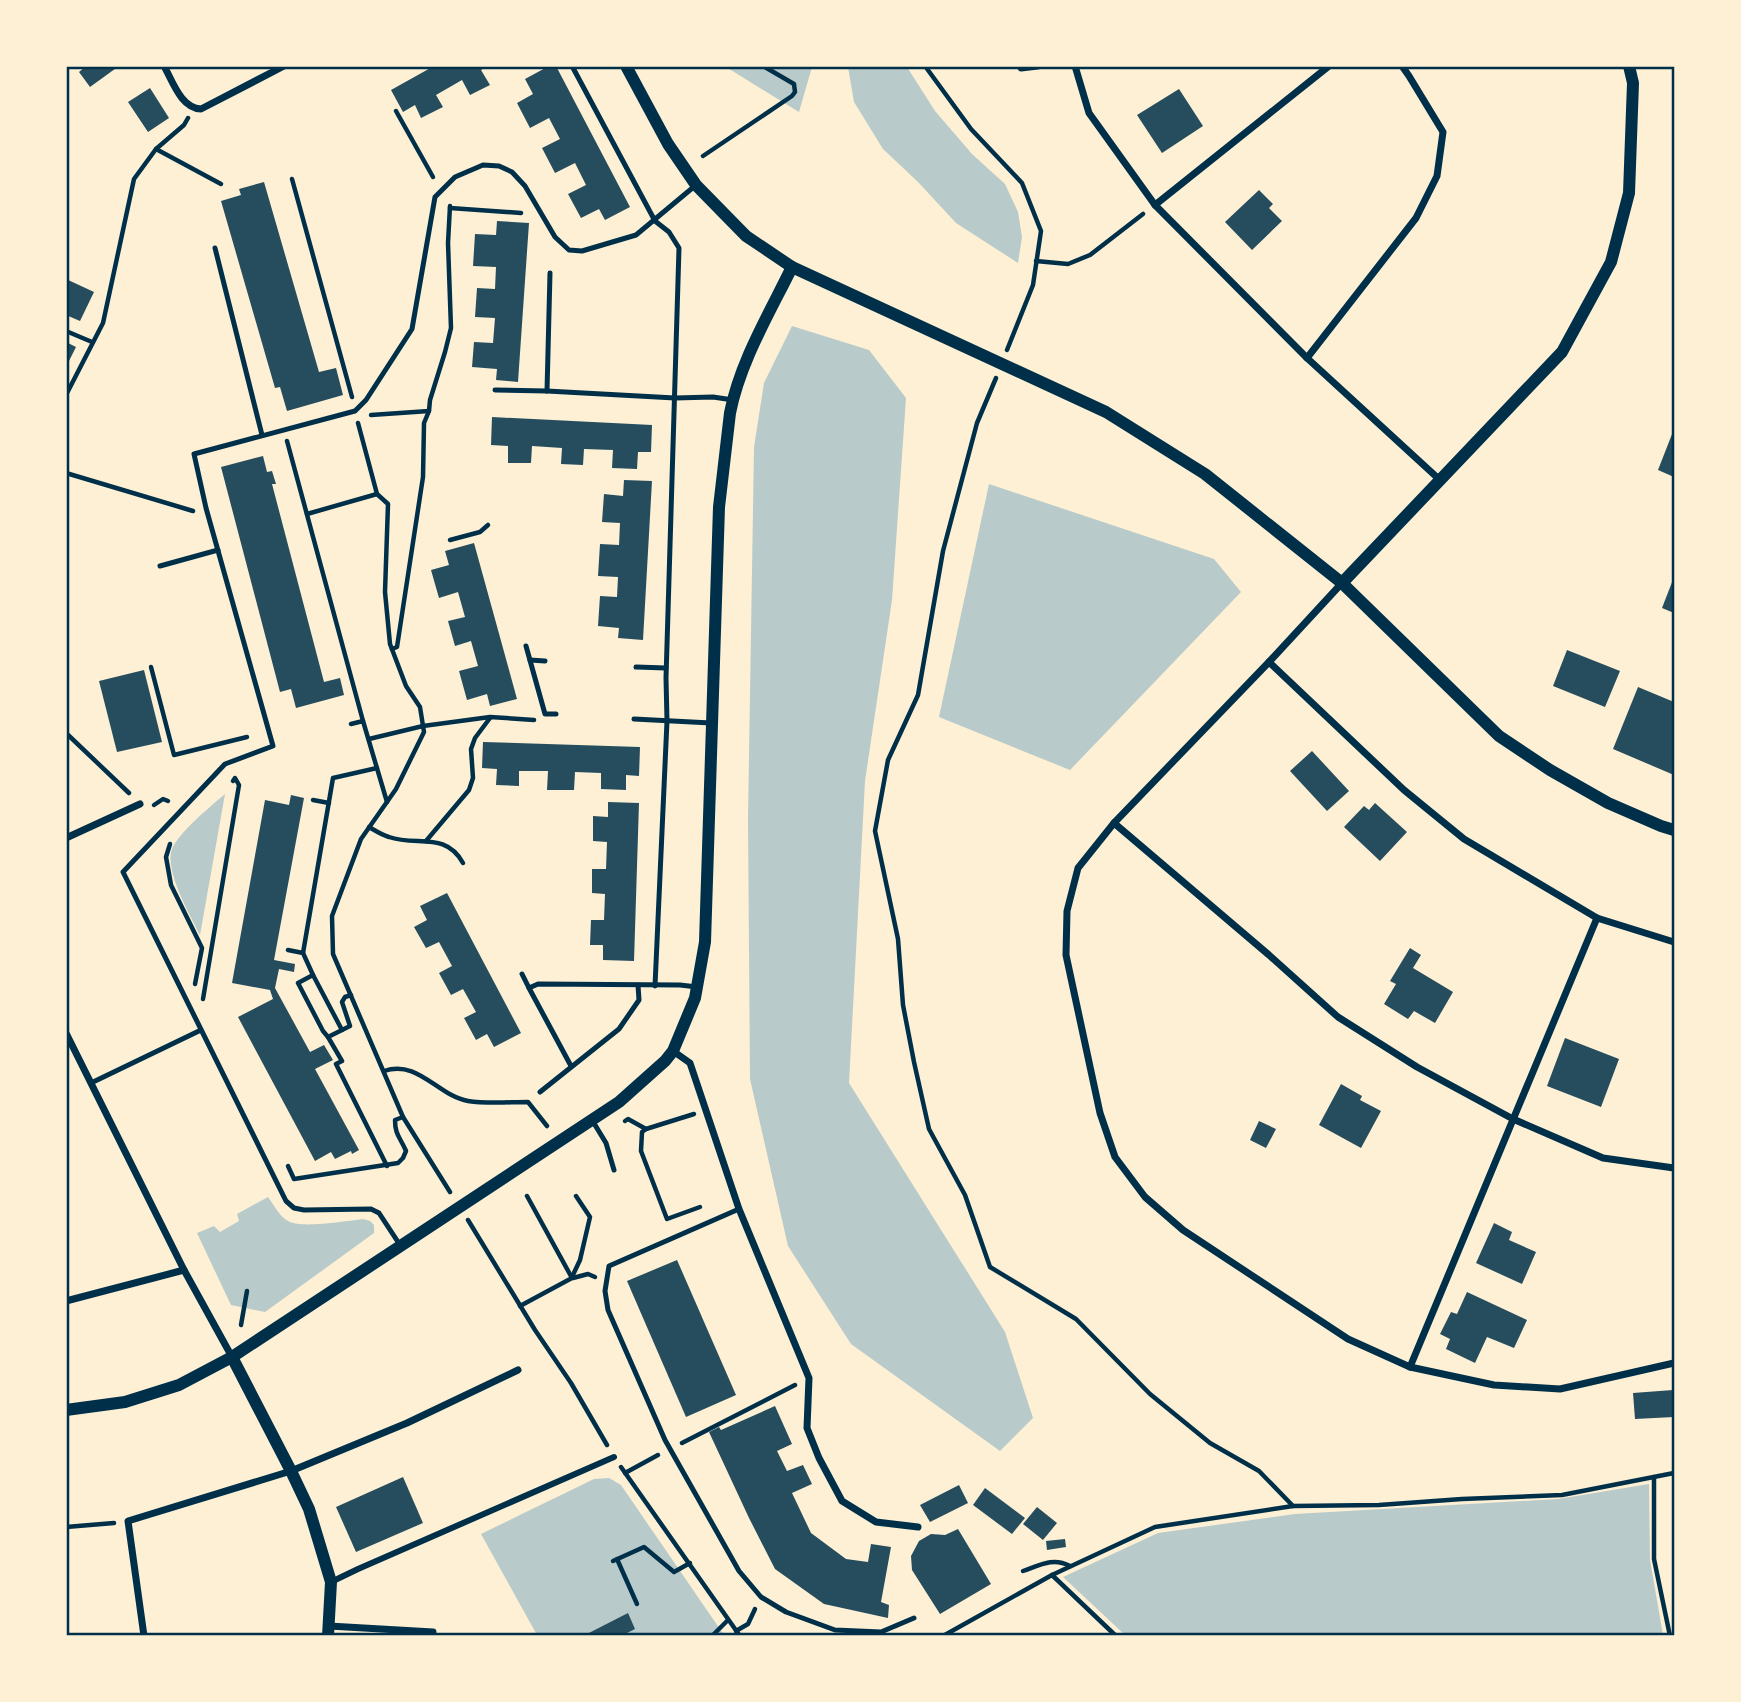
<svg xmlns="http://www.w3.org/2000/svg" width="1741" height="1702" font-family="'Noto Sans',sans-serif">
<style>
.green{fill:#b9caca}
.building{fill:#264d5e}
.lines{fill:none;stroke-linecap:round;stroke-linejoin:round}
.path{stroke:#003049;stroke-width:4.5}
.service{stroke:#003049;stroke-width:5}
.pedestrian{stroke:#003049;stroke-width:6}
.minor{stroke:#003049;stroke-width:7}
.tertiary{stroke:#003049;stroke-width:12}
.neatline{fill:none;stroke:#003049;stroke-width:2.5}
</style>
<rect width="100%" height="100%" fill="#fdf0d5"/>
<g class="green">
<path d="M726 67H812L799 112Z"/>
<path d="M848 67H907L935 111 972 154 1005 184 1018 212 1022 237 1018 263 956 223 918 182 883 149 854 102Z"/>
<path d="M792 326 869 350 906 398 892 600 865 781 849 1083 1005 1332 1033 1418 1000 1451 851 1344 788 1246 750 1079 748 819 754 447 764 383Z"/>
<path d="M989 484 1214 559 1241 592 1070 770 939 717Z"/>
<path d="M225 794 200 935C190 915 164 870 172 849 179 832 211 806 225 794Z"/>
<path d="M268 1197C274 1205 280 1218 290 1222 303 1228 347 1221 363 1219L370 1221 374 1225V1233L265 1312 231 1305 197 1233 214 1226 220 1232 239 1221 237 1214Z"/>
<path d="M609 1478 621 1485 724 1635H537L481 1534 594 1479Z"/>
<path d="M1649 1484 1650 1560 1663 1635H1125L1063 1577 1158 1533 1295 1514 1558 1499Z"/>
</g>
<g class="building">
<path d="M86 66H119L90 87 79 72Z"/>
<path d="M434 66H488L481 70 490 85 470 95 462 80 436 95 443 107 421 118 415 105 403 112 391 90Z"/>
<path d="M549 66H556L630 207 605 220 599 209 581 218 568 194 586 185 575 163 555 173 542 148 560 139 549 118 530 128 517 103 533 94 525 79Z"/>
<path d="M150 88 169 118 148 132 128 102Z"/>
<path d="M1179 89 1203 126 1162 153 1137 115Z"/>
<path d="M264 182 319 372 336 368 343 395 287 411 280 387 275 388 221 201 241 195 239 189Z"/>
<path d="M1259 190 1273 204 1269 208 1282 221 1252 250 1225 222Z"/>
<path d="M497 221 529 223 518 382 496 380 497 369 472 367 474 342 493 343 495 318 475 317 477 288 495 289 496 267 473 266 475 234 496 235Z"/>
<path d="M66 279 94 292 80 321 66 315Z"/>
<path d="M66 342 76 347 66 367Z"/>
<path d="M492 417 652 425 651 452H638L637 469 612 468 613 450 584 449 583 465 561 464 562 448 532 446 531 463H508V446L491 445Z"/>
<path d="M1674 429V477L1658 470Z"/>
<path d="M263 456 267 472 272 471 276 484H272L324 682 340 678 344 695 296 708 291 689 280 692 221 467Z"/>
<path d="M624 480 652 481 643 640 618 638 619 628 598 626 600 596 617 597 618 577 598 576 600 544 619 545 620 523 602 522 604 494 623 496Z"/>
<path d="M474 543 517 699 490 706 487 694 467 700 459 671 478 666 471 641 455 646 448 621 465 617 458 592 439 598 431 570 449 565 445 551Z"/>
<path d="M1674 577V613L1662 608Z"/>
<path d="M1567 650 1620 671 1605 707 1553 686Z"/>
<path d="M144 670 162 742 117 752 99 681Z"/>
<path d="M1638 687 1674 702V775L1613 749Z"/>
<path d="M483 742 640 747 639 776 626 775V790L601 789V773L575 772 574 790H547L548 771H519V786L496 785 497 769 482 768Z"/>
<path d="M1312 751 1349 791 1327 811 1290 771Z"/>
<path d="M291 795 304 798 274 960 295 964 294 972 279 969 275 988 310 1052 324 1045 333 1060 315 1069 359 1150 352 1154 351 1151 335 1159 331 1152 315 1161 238 1017 273 999 270 990 232 983 265 800 289 805Z"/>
<path d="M608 802 639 803 634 961 603 960V945H590L591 920H604L605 894 592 893V869H606L607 842 593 841V816L608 817Z"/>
<path d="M1375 803 1407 832 1380 861 1344 827 1364 806 1369 810Z"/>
<path d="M447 893 521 1033 494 1047 487 1034 476 1040 464 1018 476 1012 463 989 451 995 439 973 452 966 439 942 426 948 414 927 427 920 420 906Z"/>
<path d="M1410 948 1421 955 1413 968 1453 992 1435 1023 1414 1011 1408 1019 1384 1004 1396 984 1390 981Z"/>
<path d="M1565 1038 1619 1059 1601 1107 1547 1086Z"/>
<path d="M1341 1084 1362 1096 1360 1100 1381 1111 1361 1148 1319 1125Z"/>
<path d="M1259 1121 1276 1129 1266 1148 1250 1140Z"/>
<path d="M1494 1223 1512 1232 1509 1240 1536 1252 1522 1284 1476 1263Z"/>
<path d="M677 1260 736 1395 686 1417 627 1281Z"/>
<path d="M1467 1292 1527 1320 1514 1348 1487 1337 1475 1363 1446 1349 1450 1339 1440 1334 1451 1312 1457 1314Z"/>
<path d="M1673 1390 1674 1417 1635 1419 1633 1393Z"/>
<path d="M775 1406 792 1444 777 1451 787 1471 803 1465 812 1484 792 1493 811 1533 846 1559 868 1562 871 1544 891 1547 881 1602 889 1605 888 1618 824 1604 775 1569 749 1518 709 1432 719 1427 721 1430Z"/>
<path d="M403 1477 423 1523 356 1552 336 1507Z"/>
<path d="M959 1485 968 1503 930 1522 920 1505Z"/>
<path d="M985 1488 1025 1518 1012 1534 973 1505Z"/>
<path d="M1037 1507 1057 1523 1043 1540 1023 1524Z"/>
<path d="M958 1529 991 1584 940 1614 912 1570 911 1556 919 1541 931 1534 945 1535Z"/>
<path d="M1065 1539 1066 1547 1047 1550 1046 1541Z"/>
<path d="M628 1613 635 1629 621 1636H583Z"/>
</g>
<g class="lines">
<g class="path">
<path d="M925 66 971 129 1022 183 1041 231 1033 285 1007 350"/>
<path d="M396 111 433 177"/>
<path d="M156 149 221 184"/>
<path d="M703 156 792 96 795 92 794 84 763 66"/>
<path d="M292 179 352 397"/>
<path d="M450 208 521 213"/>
<path d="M1036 261 1068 264 1090 255 1143 214"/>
<path d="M66 331 92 342"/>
<path d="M996 378 977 423 943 551 918 695 888 760 875 831 898 939 903 1005 914 1062 929 1129 965 1195 990 1267 1076 1319 1150 1394 1210 1443 1259 1471 1293 1506"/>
<path d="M66 395 103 323 134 179 156 149 184 125 188 118"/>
<path d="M371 415 429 411"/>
<path d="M358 423 377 494 388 504 385 592 390 644 406 686 420 707 424 732 396 789 361 839 332 916 333 954 403 1117 450 1192"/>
<path d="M287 441 363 721"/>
<path d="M66 473 193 511"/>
<path d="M307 514 377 494"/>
<path d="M450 540 480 532 488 525"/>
<path d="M392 649 397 647 423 477 424 423 429 411 430 400 445 352 451 328 448 243 450 206"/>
<path d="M151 667 174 755 247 737"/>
<path d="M351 724 363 721 387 802"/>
<path d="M66 733 129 793"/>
<path d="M369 739 423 726 490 717 534 720"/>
<path d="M313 800 329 803"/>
<path d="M154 805 163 799 168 801"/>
<path d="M369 827C376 831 382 835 389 837 417 847 445 831 463 863"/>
<path d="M426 841 469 790 473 778 471 749 475 738 490 718"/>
<path d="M170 844 166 857 171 885 202 948 195 984"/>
<path d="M288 950 303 953 313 975 298 983 323 1031 328 1037"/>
<path d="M303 953 333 778 377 768"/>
<path d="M313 975 342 1030"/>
<path d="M351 995 345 997 342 1002 350 1026 328 1037 342 1061 336 1064 387 1166"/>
<path d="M203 999 239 785 235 778 233 781"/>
<path d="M384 1071C418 1059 438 1096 468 1101 487 1104 509 1102 528 1102L547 1126"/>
<path d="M625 1121 628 1119 646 1129 694 1114"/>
<path d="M646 1129 642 1132 641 1151 667 1219 700 1207"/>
<path d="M288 1166 294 1179 398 1163 403 1158 406 1151C400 1137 395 1135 395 1120L403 1117"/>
<path d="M468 1220 535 1330 571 1383 607 1445"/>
<path d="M572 1277 580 1260 590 1217 576 1196"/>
<path d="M573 1278 588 1274 595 1277"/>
<path d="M520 1306 572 1278 527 1196"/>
<path d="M241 1325 247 1291"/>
<path d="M682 1443 795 1385"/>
<path d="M621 1467 740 1636"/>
<path d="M625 1473 658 1455"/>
<path d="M1654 1477V1559L1670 1636"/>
<path d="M66 1527 114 1523"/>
<path d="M617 1559 637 1604"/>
<path d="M613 1561 644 1547 674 1572 690 1563"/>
<path d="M1023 1571C1040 1565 1053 1557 1070 1566"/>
<path d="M1052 1575 1116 1636"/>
<path d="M736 1631 748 1624 755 1609"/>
<path d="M712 1636 728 1620"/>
<path d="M943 1636 1052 1575 1155 1527 1293 1506 1379 1505 1462 1499 1562 1495 1674 1473"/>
</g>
<g class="service">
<path d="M572 66 655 221 669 232 679 248 666 678 667 721 655 986"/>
<path d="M215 248 262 435"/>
<path d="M495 390 547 391 675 398 713 397 733 400"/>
<path d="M547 391 550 273"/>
<path d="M160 566 218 550"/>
<path d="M526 646 545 714H556"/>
<path d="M530 660 545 661"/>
<path d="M636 667 666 668"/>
<path d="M634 719 711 723"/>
<path d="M522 974 529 988 538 984 680 985 697 987"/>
<path d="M529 988 571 1066"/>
<path d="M91 1083 201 1030"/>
<path d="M540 1092 619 1029 639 1000 638 985"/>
<path d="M592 1120 606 1143 614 1170"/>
<path d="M739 1209 609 1266 605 1291 608 1310 665 1440 739 1571 761 1597 786 1612 835 1630 881 1632 914 1618"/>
<path d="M400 1245 379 1213 371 1209 304 1210 294 1208 286 1201 123 872 225 764 273 746 206 508 194 454 355 411 366 400 412 329 435 197 455 177 483 165 499 166 512 172 525 186 555 237 569 250 582 251 636 235 696 185"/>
</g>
<path class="pedestrian" d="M331 1582 358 1569 614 1457"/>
<g class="minor">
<path d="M164 66C173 82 181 108 201 109L284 66"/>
<path d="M1020 66 1021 68 1038 66"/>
<path d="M1075 66 1089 113 1155 205 1307 358 1441 481"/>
<path d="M1155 205 1329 66"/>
<path d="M1307 358 1416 218 1437 176 1443 132 1409 76 1402 66"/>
<path d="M1342 583 1269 662 1114 823 1078 868 1067 911 1066 955 1100 1113 1115 1157 1145 1197 1183 1230 1348 1339 1410 1367 1494 1385 1560 1389 1674 1363"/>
<path d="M1269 662 1404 790 1464 839 1597 918 1674 942"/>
<path d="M1114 823 1269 955 1338 1017 1417 1067 1513 1119 1603 1158 1674 1168"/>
<path d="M66 838 140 804"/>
<path d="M66 1033 184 1270 232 1357"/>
<path d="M673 1051 690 1063 739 1209 809 1378 807 1428 819 1458 842 1501 876 1522 918 1527"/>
<path d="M66 1301 184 1270"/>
<path d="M1410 1367 1597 918"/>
<path d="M329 1626 433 1632"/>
<path d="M144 1636 128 1521 291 1471 407 1423 518 1370"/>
</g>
<g class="tertiary">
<path d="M626 66 668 144 696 185 746 236 792 267 1106 412 1205 474 1342 583 1499 736 1550 770 1608 803 1661 826 1674 830"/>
<path d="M1342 583 1562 352 1611 262 1629 193 1633 83 1629 66"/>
<path d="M232 1357 291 1471 309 1509 331 1582 328 1636"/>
<path d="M66 1410 125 1402 179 1385 232 1357 619 1102 665 1061 673 1051 695 998 705 942 719 507 730 413C740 362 769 314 792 267"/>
</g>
</g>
<rect width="1741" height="1702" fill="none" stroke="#fdf0d5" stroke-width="136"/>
<rect x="68" y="68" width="1605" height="1566" class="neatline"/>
</svg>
